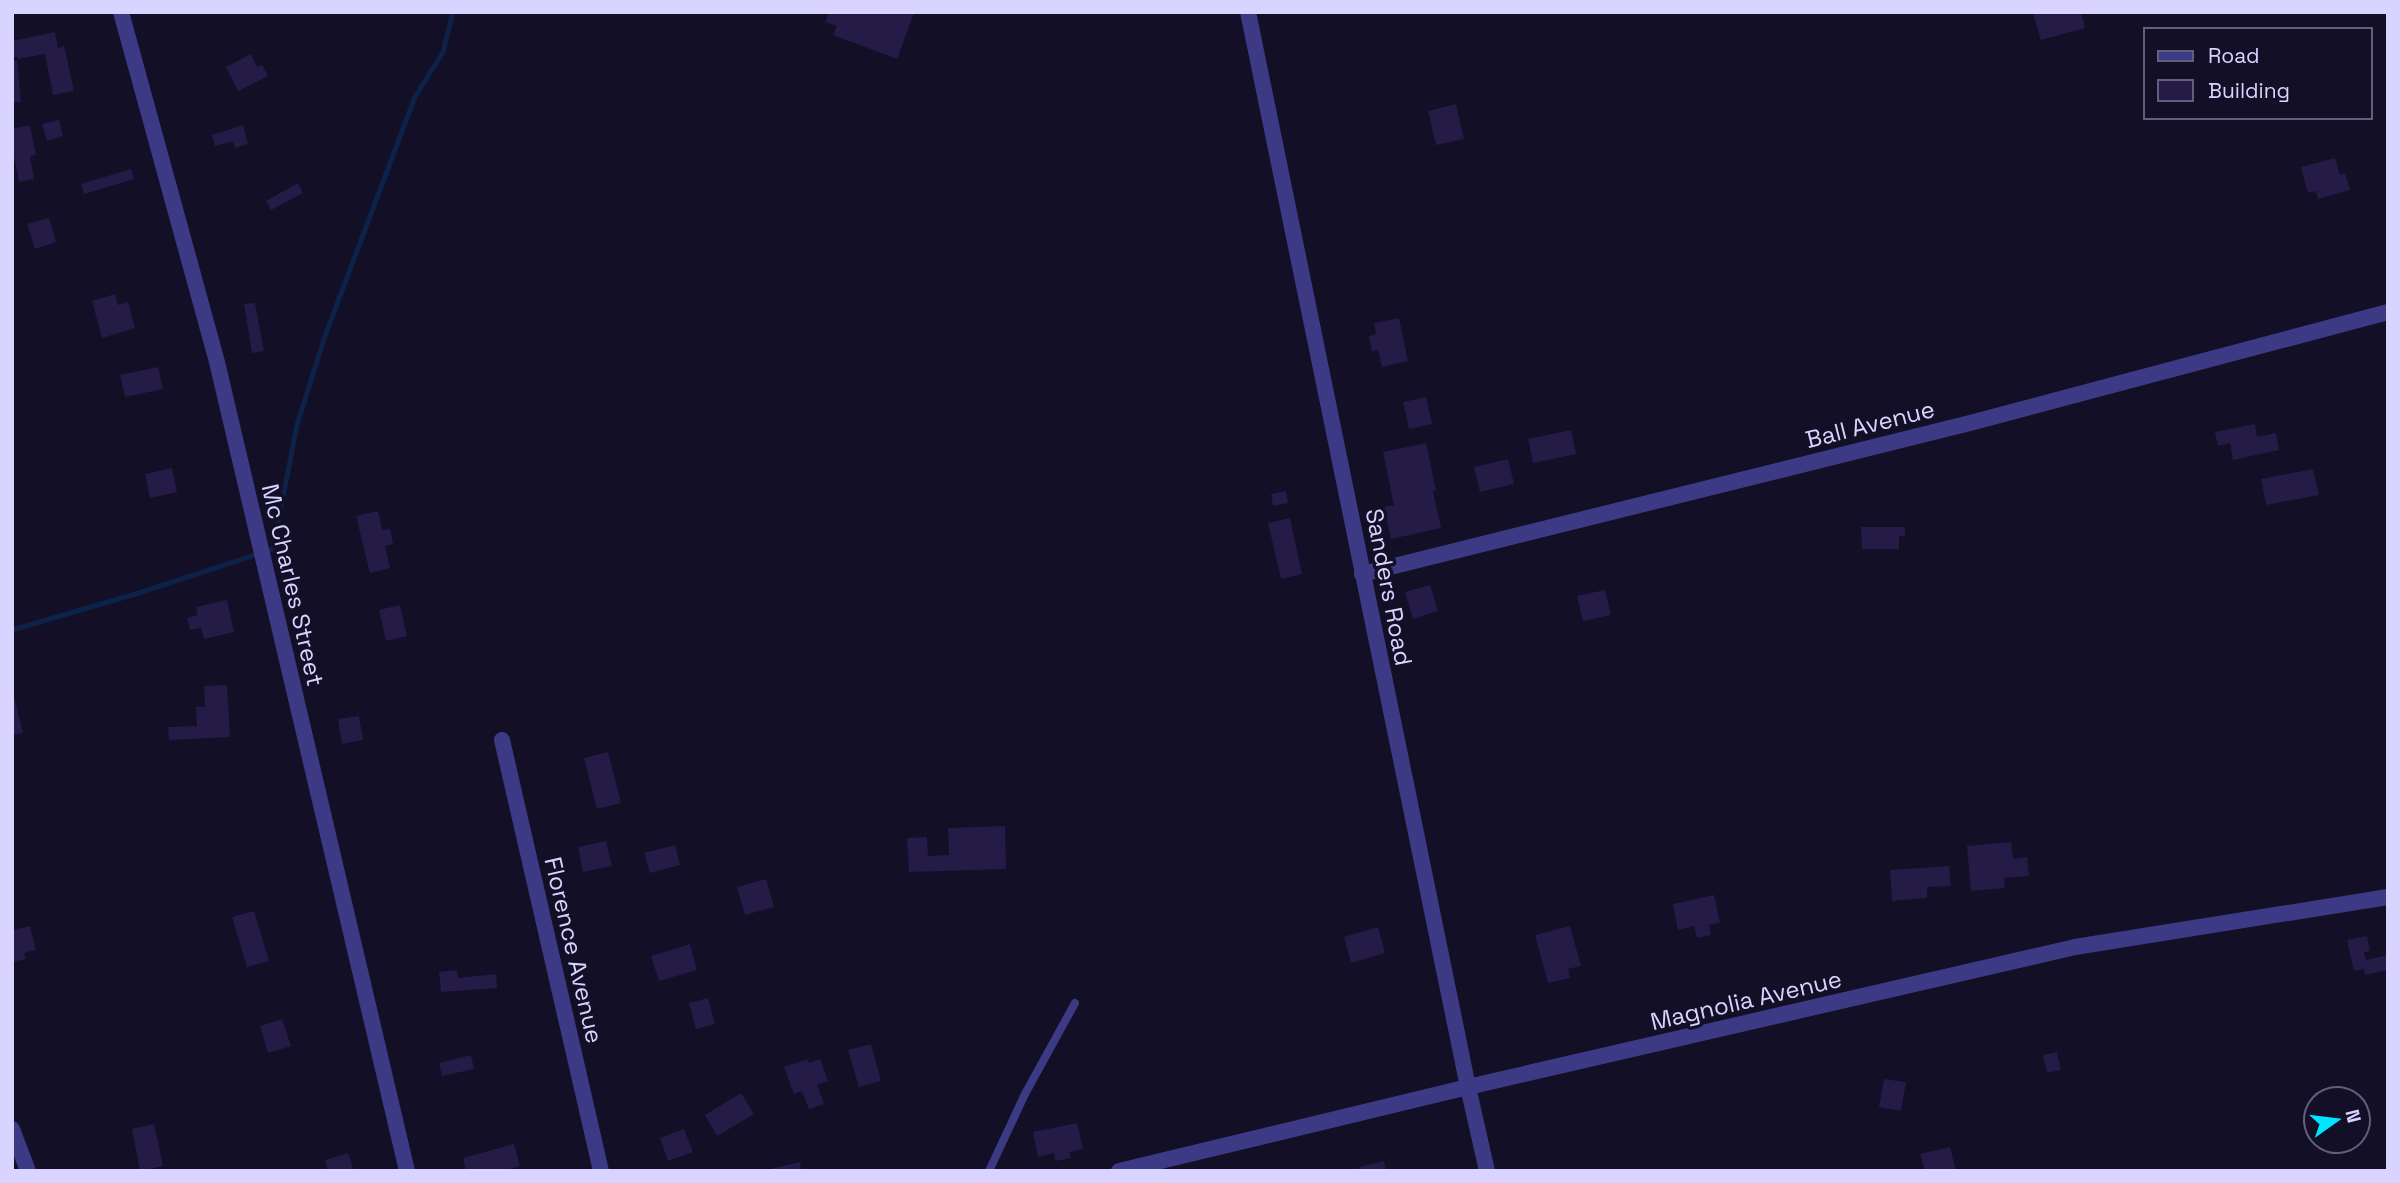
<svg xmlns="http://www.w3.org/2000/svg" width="2400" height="1183" font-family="'Space Grotesk',sans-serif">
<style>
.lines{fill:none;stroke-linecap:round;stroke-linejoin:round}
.stream{stroke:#0c2248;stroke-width:5}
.building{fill:#241b47}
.lane{stroke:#3d3a85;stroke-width:8}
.street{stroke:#3d3a85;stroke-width:16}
.labels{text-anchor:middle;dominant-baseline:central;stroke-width:7;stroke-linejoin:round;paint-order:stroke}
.street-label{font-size:24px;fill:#d9d4ff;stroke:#130f26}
</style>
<rect width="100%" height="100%" fill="#130f26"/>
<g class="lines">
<path class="stream" d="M12 630 139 593 273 549 297 425 325 336 415 97 443 52 453 12"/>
</g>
<g class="building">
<path d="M829 12H911L914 13 897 59 833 35 837 26 825 22Z"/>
<path d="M2039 12H2081L2085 28 2041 40 2033 14Z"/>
<path d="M55 32 58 48 64 46 74 91 53 95 45 54 18 59 17 57 12 58V41Z"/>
<path d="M251 54 257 67 262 65 268 76 238 91 226 67Z"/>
<path d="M17 60 21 102 12 103V61Z"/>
<path d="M1456 104 1464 139 1436 145 1428 111Z"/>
<path d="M59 120 63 136 47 141 42 124Z"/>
<path d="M30 125 36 155 30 156 34 179 19 182 12 146V129Z"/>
<path d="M243 125 248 144 235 148 233 141 215 146 212 135Z"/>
<path d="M2335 158 2340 175 2345 173 2350 190 2318 199 2316 191 2308 193 2301 167Z"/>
<path d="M131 169 134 179 84 194 81 184Z"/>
<path d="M298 183 303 193 271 210 266 201Z"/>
<path d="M49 218 56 242 35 249 27 224Z"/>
<path d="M115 294 118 305 128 302 135 328 102 338 92 301Z"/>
<path d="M255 303 264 351 252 353 244 304Z"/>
<path d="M1399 318 1408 361 1382 367 1378 350 1372 352 1369 336 1376 334 1374 323Z"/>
<path d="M158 367 163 389 125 397 120 375Z"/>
<path d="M1426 397 1432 424 1409 429 1403 402Z"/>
<path d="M2255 424 2257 437 2276 433 2279 450 2233 460 2230 443 2218 446 2215 432Z"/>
<path d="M1571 430 1576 454 1533 463 1528 439Z"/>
<path d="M1426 443 1436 490 1433 491 1441 528 1391 539 1384 507 1394 505 1383 452Z"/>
<path d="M1508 459 1514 484 1480 492 1474 467Z"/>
<path d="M172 468 177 492 150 498 145 474Z"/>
<path d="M2313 469 2319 495 2266 505 2261 479Z"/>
<path d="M1286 491 1288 503 1273 506 1271 494Z"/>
<path d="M378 511 382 530 390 529 393 544 385 546 390 568 370 573 356 516Z"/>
<path d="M1290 518 1302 574 1281 579 1268 523Z"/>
<path d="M1861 527H1905V536H1899V549H1862Z"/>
<path d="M1430 585 1438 611 1413 619 1405 592Z"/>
<path d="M1605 590 1611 615 1583 621 1577 596Z"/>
<path d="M227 600 234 632 204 639 201 628 190 630 187 618 198 615 196 607Z"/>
<path d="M400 605 407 636 386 641 379 610Z"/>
<path d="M227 685 230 737 169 740 168 727 197 726 196 707H205L204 686Z"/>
<path d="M12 689 23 733 12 735Z"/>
<path d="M359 716 363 740 342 744 338 719Z"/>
<path d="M608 752 621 803 597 809 584 758Z"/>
<path d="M1005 826 1006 869 909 872 907 838 927 837 928 856 949 855 948 828Z"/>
<path d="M606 841 612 866 583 872 578 847Z"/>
<path d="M2011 842 2013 859 2027 857 2029 876 2004 878 2005 888 1971 891 1967 846Z"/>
<path d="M675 845 680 865 650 873 644 853Z"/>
<path d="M1949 866 1951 886 1927 887V898L1892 901 1890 870Z"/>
<path d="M766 879 774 907 745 915 737 887Z"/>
<path d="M1714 895 1720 923 1709 925 1711 935 1697 938 1694 926 1678 930 1673 904Z"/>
<path d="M254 911 269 961 247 967 232 917Z"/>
<path d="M30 926 36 950 24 953 26 959 12 962V930Z"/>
<path d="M1570 926 1581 966 1568 969 1570 978 1548 983 1535 935Z"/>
<path d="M1378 927 1385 953 1351 963 1344 937Z"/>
<path d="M2367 936 2370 951 2364 952 2366 960 2388 955V970L2365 975 2364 969 2354 971 2347 940Z"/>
<path d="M690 944 697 970 659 981 651 956Z"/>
<path d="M457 970 458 978 496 974 497 988 441 992 439 972Z"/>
<path d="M708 998 715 1024 696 1029 689 1003Z"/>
<path d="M282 1019 291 1046 268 1053 260 1026Z"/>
<path d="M871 1044 881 1081 859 1087 848 1050Z"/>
<path d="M2057 1052 2061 1070 2047 1073 2043 1055Z"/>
<path d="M471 1055 474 1069 442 1076 439 1063Z"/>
<path d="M808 1059 809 1063 820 1059 828 1081 817 1085 824 1104 809 1109 802 1091 794 1094 784 1067Z"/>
<path d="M1884 1079 1906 1082 1901 1111 1879 1107Z"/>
<path d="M741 1093 754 1114 717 1136 705 1115Z"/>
<path d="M1077 1123 1083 1149 1069 1152 1071 1158 1055 1161 1054 1153 1038 1157 1033 1132Z"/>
<path d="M154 1124 163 1166 140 1171 132 1129Z"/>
<path d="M684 1129 693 1152 668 1161 660 1138Z"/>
<path d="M514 1144 520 1166 504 1171H466L463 1158Z"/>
<path d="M1950 1147 1956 1171H1925L1920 1154Z"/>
<path d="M348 1153 354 1171H328L325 1160Z"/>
<path d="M1384 1161 1386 1171H1359V1167Z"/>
<path d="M800 1162 801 1171H766V1170Z"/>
</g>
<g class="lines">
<path class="lane" d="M989 1171 1025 1094 1075 1003"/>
<g class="street">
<path d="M121 12 217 362 407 1171"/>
<path d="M1248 12C1322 370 1394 729 1468 1087L1487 1171"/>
<path d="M1362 574 1974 422 2388 312"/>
<path d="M502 740 601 1171"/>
<path d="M12 1129 28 1171"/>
<path d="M1119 1171 1468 1087 2075 947 2388 897"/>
</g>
</g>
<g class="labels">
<g class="street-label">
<text transform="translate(1870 424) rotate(-14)">Ball Avenue</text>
<text transform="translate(293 585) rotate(77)">Mc Charles Street</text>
<text transform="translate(1389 587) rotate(79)">Sanders Road</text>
<text transform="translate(574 950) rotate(77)">Florence Avenue</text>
<text transform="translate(1746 1000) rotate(-13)">Magnolia Avenue</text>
</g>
</g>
<rect width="2400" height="1183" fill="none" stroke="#d9d4ff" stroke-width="28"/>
<rect x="2144" y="28" width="228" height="91" fill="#130f26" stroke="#625e7d" stroke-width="2"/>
<rect x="2158" y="51" width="35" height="10" fill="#3d3a85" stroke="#625e7d" stroke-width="2"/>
<text x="2208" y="63" font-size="21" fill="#d9d4ff">Road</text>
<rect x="2158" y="80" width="35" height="21" fill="#241b47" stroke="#625e7d" stroke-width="2"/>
<text x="2208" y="98" font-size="21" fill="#d9d4ff">Building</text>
<g transform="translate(2337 1120) rotate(76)"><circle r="33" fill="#130f26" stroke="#625e7d" stroke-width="2"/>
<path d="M0-5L12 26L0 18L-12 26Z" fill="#00e5ff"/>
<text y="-10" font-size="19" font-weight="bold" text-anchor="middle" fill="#d9d4ff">N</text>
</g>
</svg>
